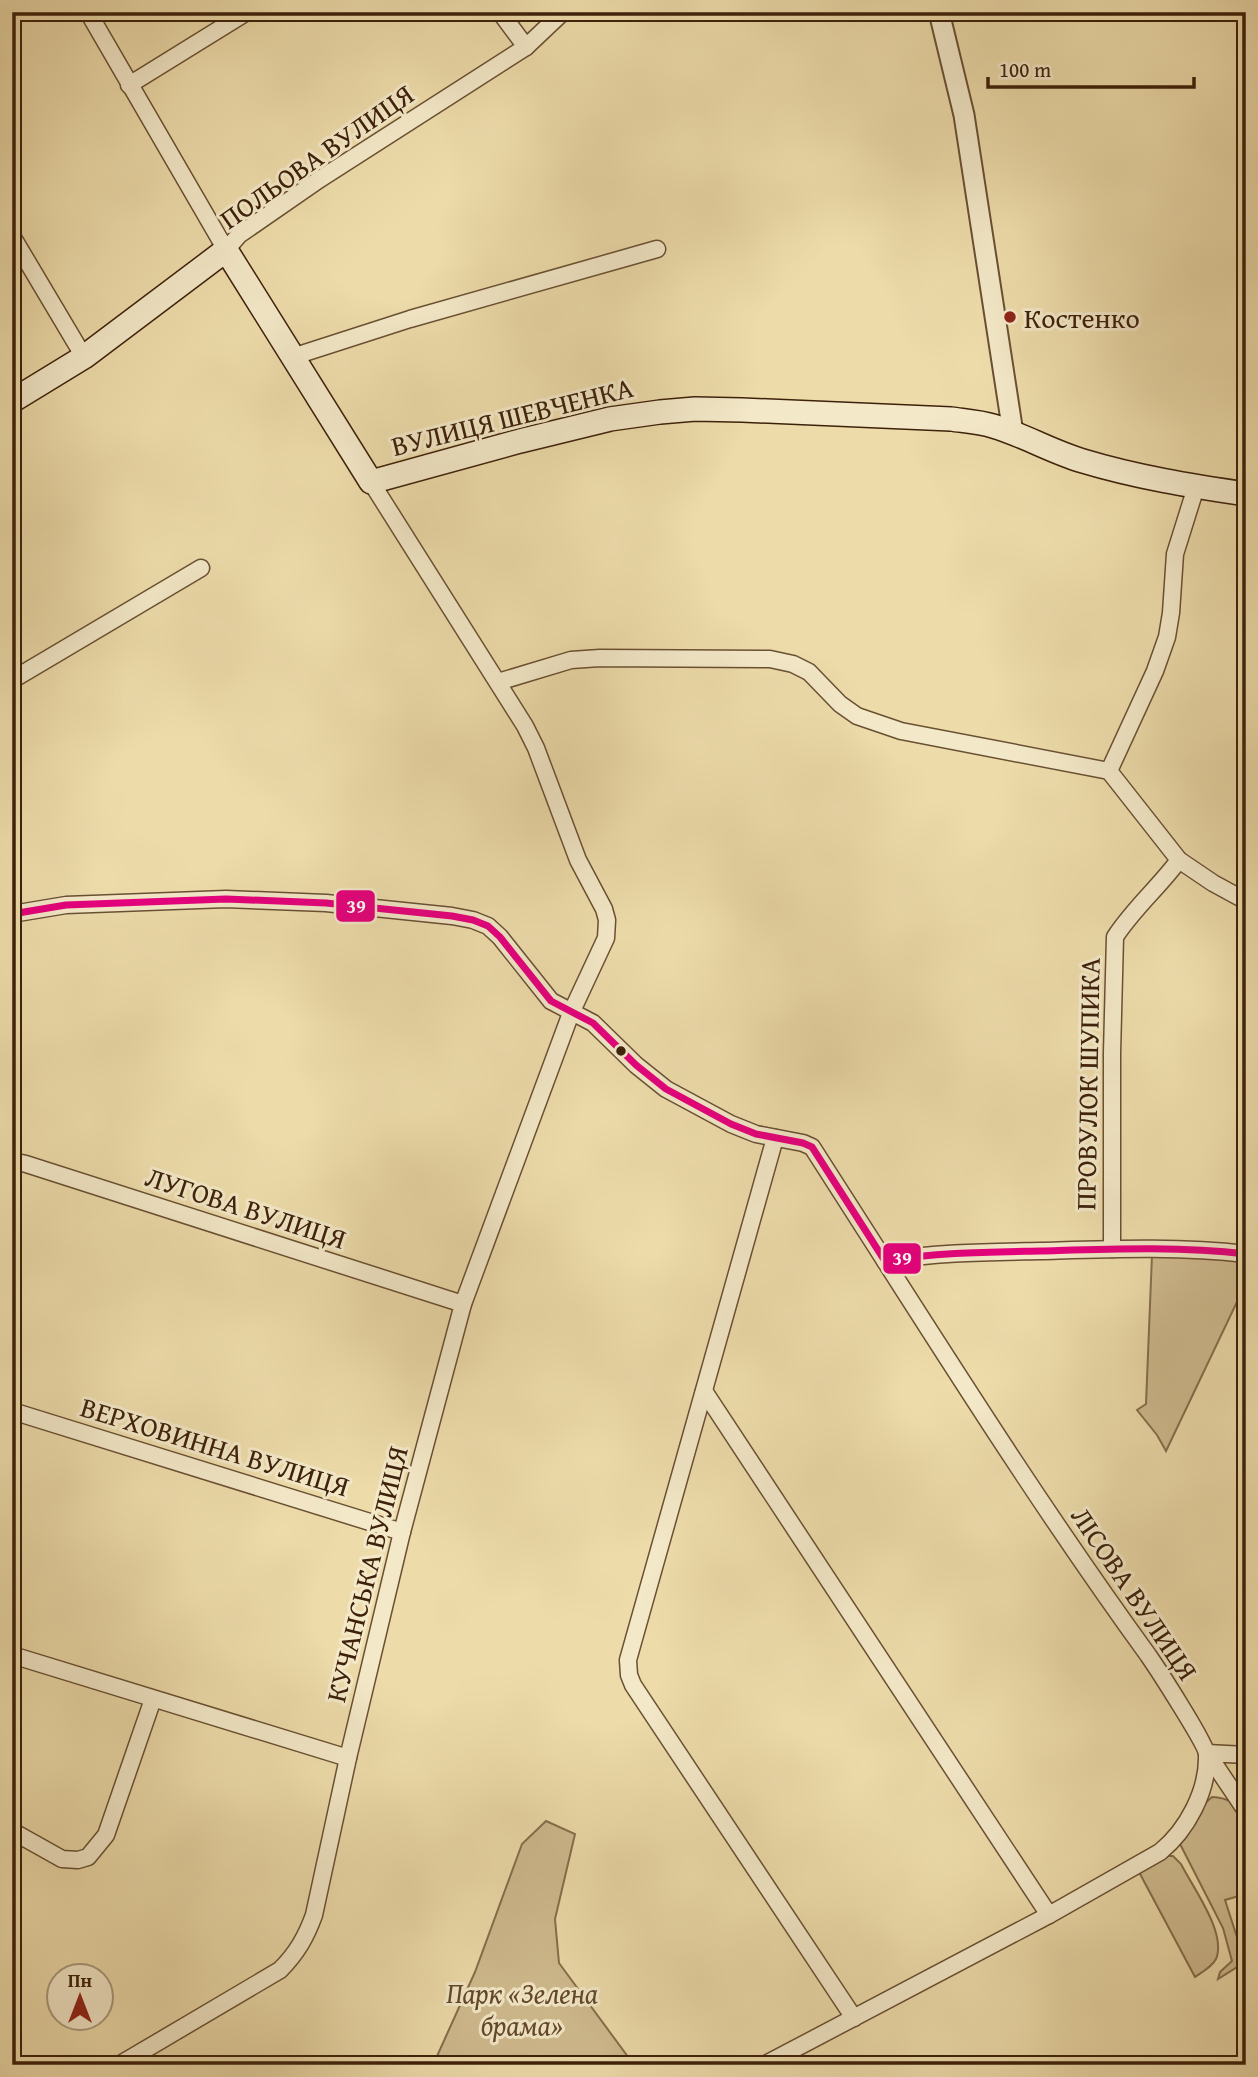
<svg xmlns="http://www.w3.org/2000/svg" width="1258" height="2077" font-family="'Gentium Book Plus',serif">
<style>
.green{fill:#cfbb8f;stroke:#866e4c;stroke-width:2}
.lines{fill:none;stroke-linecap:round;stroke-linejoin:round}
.minor-casing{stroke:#695032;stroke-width:19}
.tertiary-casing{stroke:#695032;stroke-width:23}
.secondary-casing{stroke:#3d210a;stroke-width:26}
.minor{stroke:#f3e8c8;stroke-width:16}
.tertiary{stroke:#f3e8c8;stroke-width:19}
.secondary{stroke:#f3e8c8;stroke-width:23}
.bus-1-casing{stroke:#f3e8c8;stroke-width:12}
.bus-1{stroke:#e5007d;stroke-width:7}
.poi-dot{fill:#8f2418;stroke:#f3e8c8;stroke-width:2.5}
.bus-dot{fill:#3d210a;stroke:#f3e8c8;stroke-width:2.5}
.labels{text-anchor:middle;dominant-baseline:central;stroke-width:6;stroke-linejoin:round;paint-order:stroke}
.street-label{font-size:28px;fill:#3d210a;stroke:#f3e8c8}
.poi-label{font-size:28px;fill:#3d210a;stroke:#f3e8c8;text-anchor:start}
.park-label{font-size:28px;font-style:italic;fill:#62482b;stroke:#f3e8c8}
.line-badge{stroke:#f3e8c8;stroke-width:2.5}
.badge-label{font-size:19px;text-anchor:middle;font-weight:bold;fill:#fff}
</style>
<rect width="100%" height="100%" fill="#eddbaa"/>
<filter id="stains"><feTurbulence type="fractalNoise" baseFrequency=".00286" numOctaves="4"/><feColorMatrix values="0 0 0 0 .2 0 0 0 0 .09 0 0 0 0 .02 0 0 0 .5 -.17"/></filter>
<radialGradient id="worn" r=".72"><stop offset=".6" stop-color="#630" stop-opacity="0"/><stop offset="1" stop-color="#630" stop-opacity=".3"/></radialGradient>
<g class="green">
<path d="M1239 977H1246V1055H1245Z"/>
<path d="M1152 1255 1246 1261V1283L1166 1451 1157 1435 1137 1410 1146 1404Z"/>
<path d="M1212 1797C1227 1797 1243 1806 1246 1821 1249 1838 1246 1875 1246 1894L1225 1900 1245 1962 1218 1979 1220 1972 1232 1961 1223 1928 1179 1842 1203 1805Z"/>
<path d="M546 1821 575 1834 555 1919 559 1963 634 2065H433L475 1972 522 1844Z"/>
<path d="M1162 1856H1173L1181 1864C1193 1888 1227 1933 1216 1959 1212 1967 1202 1972 1195 1977L1139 1872Z"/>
</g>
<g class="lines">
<defs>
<g id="minor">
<path d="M88 12 226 250 239 235 320 179 526 47 563 12"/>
<path d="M500 12 526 47"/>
<path d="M129 85 247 12"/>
<path d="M12 236 84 357"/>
<path d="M292 357 410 319 657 249"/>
<path d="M12 680 201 568"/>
<path d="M498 682 571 660 600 658 770 659 793 664 809 672 840 704 857 716 901 731 1109 771"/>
<path d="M1109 771 1155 671 1167 637 1171 613 1175 554 1196 487"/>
<path d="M1109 771 1179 860 1213 883 1246 901"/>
<path d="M12 914 66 905 226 899 326 903 452 916 473 920 488 926 500 937 551 1001 593 1023 636 1065 666 1089 731 1124 756 1134 803 1143 812 1147 885 1261C937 1252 989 1252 1041 1251 1110 1249 1178 1246 1246 1254"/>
<path d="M775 1138 628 1660 629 1675 633 1685 854 2018"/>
<path d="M12 1161 26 1164 463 1304"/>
<path d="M1112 1249V1053L1115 937C1133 909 1159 887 1179 860"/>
<path d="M704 1391 1049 1915"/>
<path d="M12 1411 402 1532"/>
<path d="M12 1655 348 1758"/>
<path d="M1246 1755 1207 1753 1246 1811"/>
<path d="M12 1831 62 1859 78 1860 88 1857 106 1835 153 1699"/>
<path d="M119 2065 280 1970C297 1953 306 1937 314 1915L348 1758 402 1532 463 1304 571 1013 606 938 607 920 604 909 578 860 536 748 525 726 371 482"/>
<path d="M764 2065 1049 1915 1160 1852C1187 1830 1208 1791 1207 1755 1207 1745 1157 1668 1148 1655 1055 1527 970 1394 885 1261"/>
</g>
<path id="tertiary" d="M939 12 964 115 1013 433"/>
<path id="secondary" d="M12 401 84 357 226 250 371 482 520 441 610 419 660 412 695 409 742 410 951 419C965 421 980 422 993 426 1024 435 1052 452 1083 461 1136 477 1191 486 1246 494"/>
</defs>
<use href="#minor" class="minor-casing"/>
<use href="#tertiary" class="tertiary-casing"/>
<use href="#secondary" class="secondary-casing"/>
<use href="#minor" class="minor"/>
<use href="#tertiary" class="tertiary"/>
<use href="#secondary" class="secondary"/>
<defs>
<path id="bus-1" d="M12 914 66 905 226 899 326 903 452 916 473 920 488 926 500 937 551 1001 593 1023 636 1065 666 1089 731 1124 756 1134 803 1143 812 1147 885 1261C937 1252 989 1252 1041 1251 1110 1249 1178 1246 1246 1254"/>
</defs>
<use href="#bus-1" class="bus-1-casing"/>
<use href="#bus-1" class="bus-1"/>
</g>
<circle class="poi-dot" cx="1010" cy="317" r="7"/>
<circle class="bus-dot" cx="621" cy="1051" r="6"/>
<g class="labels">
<g class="street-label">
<text transform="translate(316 156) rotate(-35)">ПОЛЬОВА ВУЛИЦЯ</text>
<text transform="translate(512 416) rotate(-14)">ВУЛИЦЯ ШЕВЧЕНКА</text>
<text transform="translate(1087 1084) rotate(-89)">ПРОВУЛОК ШУПИКА</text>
<text transform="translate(246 1207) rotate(18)">ЛУГОВА ВУЛИЦЯ</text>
<text transform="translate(215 1446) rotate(17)">ВЕРХОВИННА ВУЛИЦЯ</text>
<text transform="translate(366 1574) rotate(-76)">КУЧАНСЬКА ВУЛИЦЯ</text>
<text transform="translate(1135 1593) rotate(56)">ЛІСОВА ВУЛИЦЯ</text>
</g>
<g class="poi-label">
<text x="1024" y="317">Костенко</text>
</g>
<g class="park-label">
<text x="522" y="1992">Парк «Зелена<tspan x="522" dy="32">брама»</tspan></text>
</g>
</g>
<g class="line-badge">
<rect x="335" y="889" width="41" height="34" rx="7" fill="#e5007d"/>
<rect x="882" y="1242" width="40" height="33" rx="7" fill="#e5007d"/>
</g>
<g class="badge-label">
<text x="356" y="913">39</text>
<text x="902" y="1265">39</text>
</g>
<rect width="1258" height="2077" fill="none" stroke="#eddbaa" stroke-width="42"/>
<rect x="14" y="14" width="1230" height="2049" fill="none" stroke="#3d210a" stroke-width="3.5"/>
<rect x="21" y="21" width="1216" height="2035" fill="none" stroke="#3d210a" stroke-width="2"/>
<g transform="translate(80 1997)"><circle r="33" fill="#f3e8c8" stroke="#aa987c" stroke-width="2"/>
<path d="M0-5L12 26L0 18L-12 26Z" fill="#8f2418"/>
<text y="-10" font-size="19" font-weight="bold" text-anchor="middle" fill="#3d210a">Пн</text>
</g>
<path d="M988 77v10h206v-10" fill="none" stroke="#3d210a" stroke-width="3.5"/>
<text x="999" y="77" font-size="21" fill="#3d210a" stroke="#f3e8c8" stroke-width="5" paint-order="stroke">100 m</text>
<rect width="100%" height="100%" filter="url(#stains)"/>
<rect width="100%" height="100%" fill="url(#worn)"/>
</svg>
